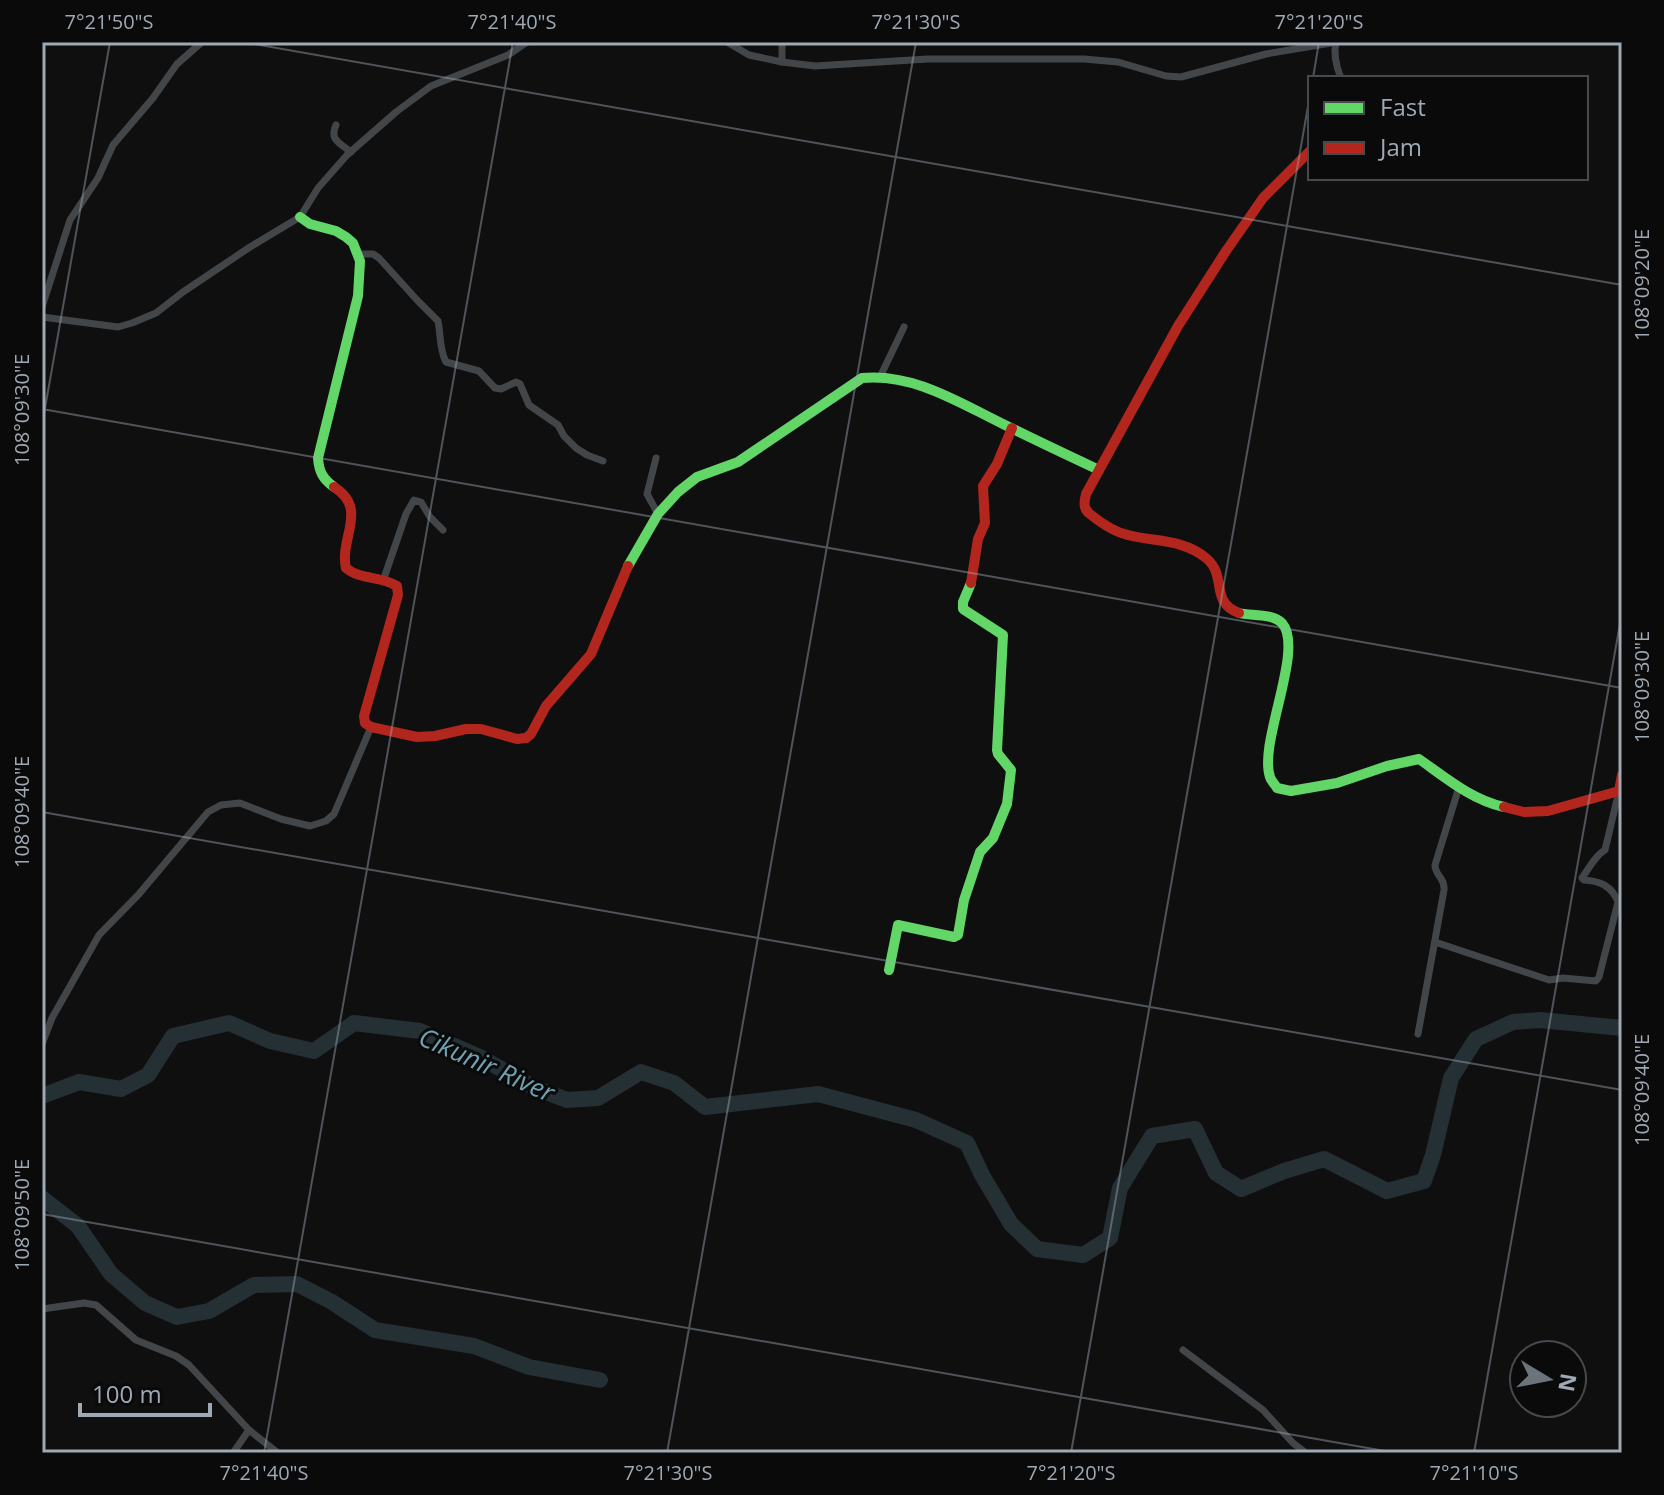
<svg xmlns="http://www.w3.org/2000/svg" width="1664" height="1495" font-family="'Open Sans',sans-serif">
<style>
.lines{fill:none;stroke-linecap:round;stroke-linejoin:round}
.river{stroke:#243034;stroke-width:16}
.street{stroke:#434649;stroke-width:7}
.fast{stroke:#63d668;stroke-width:10}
.jam{stroke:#b3261e;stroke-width:10}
.ticks{fill:none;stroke:#9ea9b3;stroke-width:2;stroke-opacity:0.45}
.labels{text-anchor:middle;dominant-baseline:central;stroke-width:6;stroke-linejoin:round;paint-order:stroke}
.water-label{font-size:26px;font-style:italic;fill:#70a1b3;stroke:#0a0a0b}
.neatline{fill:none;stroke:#9ea9b3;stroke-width:3}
.ticks-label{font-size:20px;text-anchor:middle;fill:#9ea9b3}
</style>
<rect width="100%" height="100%" fill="#0f0f10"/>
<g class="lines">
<g class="river">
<path d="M42 1096 79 1082 121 1089 148 1075 173 1036 229 1023 270 1041 314 1051 354 1023 420 1031 480 1057 533 1087 567 1100 598 1098 641 1072 674 1083 705 1107 818 1094 916 1120 967 1143 982 1175 1011 1224 1037 1249 1083 1255 1110 1238 1120 1188 1152 1136 1195 1129 1216 1173 1241 1189 1284 1171 1324 1159 1387 1191 1424 1181 1433 1155 1451 1078 1476 1039 1513 1022 1540 1020 1622 1028"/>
<path d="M42 1198 78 1226 111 1274 145 1303 177 1317 209 1311 254 1285 297 1284 332 1302 375 1330 474 1346 529 1367 600 1380"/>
</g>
<g class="street">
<path d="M727 42 749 55 782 62 815 66 928 59H1084L1118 62 1166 76 1181 77 1266 54 1337 42"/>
<path d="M1336 42C1333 55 1336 66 1341 78"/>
<path d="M782 62V42"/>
<path d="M336 125C329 140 340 143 351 152"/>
<path d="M360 254H373L379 258 417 300 438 321C441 335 439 349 446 362L479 371 495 388 501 389 516 382 520 384 529 405 558 425 564 436 576 448 587 455 603 461"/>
<path d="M42 307 70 220 98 178 113 145 153 98 177 64 202 42"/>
<path d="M42 317 118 327 132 323 156 313 183 292 250 247 300 217 318 188 347 155 396 112 431 86 508 55 527 42"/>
<path d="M880 377 904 327"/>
<path d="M656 458 647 494 658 514"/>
<path d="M383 581 406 514 414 500 421 502 430 517 443 530"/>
<path d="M1435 942 1549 980 1563 978 1596 981 1599 977 1618 902C1612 886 1600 881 1584 880L1582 878C1589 868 1596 855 1605 850L1619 791"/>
<path d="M1418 1034 1444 890C1445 877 1435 876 1435 865L1459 787"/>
<path d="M42 1044 52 1018 99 935 139 894 208 812 221 805 240 803 281 819 310 826 326 821 334 814 371 727"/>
<path d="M42 1309 84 1303 96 1305 136 1340 176 1356 189 1365 249 1430 278 1453"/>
<path d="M1183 1350 1263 1410 1293 1443 1306 1453"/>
<path d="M233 1453 249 1430"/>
</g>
<g class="fast">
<path d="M300 217 310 224 336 231 346 237 353 243 360 261 358 296 318 458C319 472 323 479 334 487"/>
<path d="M628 566 658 514 678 492 697 477 738 462 862 378C913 373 958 402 1003 424 1035 440 1067 455 1099 470"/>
<path d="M1239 613C1251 616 1272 613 1282 623 1305 649 1258 743 1270 777 1271 781 1275 784 1277 788L1291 791 1337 783 1387 766 1419 759C1446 778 1472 800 1504 807"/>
<path d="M889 970 898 925 954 937 958 935 964 900 980 852 993 838 1007 804 1011 770 998 754 997 750 1003 635 963 609V602L971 583"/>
</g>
<g class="jam">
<path d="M334 487C369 509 339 538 346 568 360 580 381 576 397 586L398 595 364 716 365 723 371 727 417 737 435 736 466 729H481L517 739 526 738 531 734 546 706 591 654 628 566"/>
<path d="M971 583 978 539 985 523 983 486 997 464 1012 428"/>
<path d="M1239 613C1209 602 1228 576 1206 558 1183 539 1155 542 1128 535 1114 532 1101 523 1090 514 1083 509 1084 502 1086 494L1178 326 1226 251 1263 198 1310 151"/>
<path d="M1504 807 1524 812 1548 811 1619 791 1622 775"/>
</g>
</g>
<path class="ticks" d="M243 42 1622 285M1313 78 1319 42M42 409 1622 688M42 425 110 42M42 812 1622 1090M42 1214 1396 1453M264 1453 513 42M667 1453 916 42M1071 1453 1310 95M1474 1453 1622 612"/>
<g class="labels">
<g class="water-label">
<text transform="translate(487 1064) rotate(24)">Cikunir River</text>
</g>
</g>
<rect width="1664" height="1495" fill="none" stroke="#0a0a0b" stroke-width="88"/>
<rect x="1308" y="76" width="280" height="104" fill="#0a0a0b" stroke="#454a4e" stroke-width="2"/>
<rect x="1324" y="102" width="40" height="12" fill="#63d668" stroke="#454a4e" stroke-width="2"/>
<text x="1380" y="116" font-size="24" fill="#9ea9b3">Fast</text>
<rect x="1324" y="142" width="40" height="12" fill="#b3261e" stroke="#454a4e" stroke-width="2"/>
<text x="1380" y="156" font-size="24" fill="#9ea9b3">Jam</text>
<g transform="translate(1548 1379) rotate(100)"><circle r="38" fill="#0a0a0b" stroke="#454a4e" stroke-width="2"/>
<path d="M0-6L14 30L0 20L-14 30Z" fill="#6c737a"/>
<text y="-12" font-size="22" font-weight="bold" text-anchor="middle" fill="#9ea9b3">N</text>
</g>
<path d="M80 1403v12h130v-12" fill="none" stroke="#9ea9b3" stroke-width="4"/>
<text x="92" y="1403" font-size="24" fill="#9ea9b3" stroke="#0a0a0b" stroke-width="6" paint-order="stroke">100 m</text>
<rect x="44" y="44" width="1576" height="1407" class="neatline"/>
<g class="ticks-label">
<text x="109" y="29">7°21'50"S</text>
<text x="512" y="29">7°21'40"S</text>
<text x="916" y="29">7°21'30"S</text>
<text x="1319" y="29">7°21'20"S</text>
<text transform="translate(1642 285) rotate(-90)" y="7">108°09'20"E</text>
<text transform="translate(22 410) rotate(-90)" y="7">108°09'30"E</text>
<text transform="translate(1642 687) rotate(-90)" y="7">108°09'30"E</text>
<text transform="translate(22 812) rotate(-90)" y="7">108°09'40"E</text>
<text transform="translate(1642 1090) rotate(-90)" y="7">108°09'40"E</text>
<text transform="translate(22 1215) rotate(-90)" y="7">108°09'50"E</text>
<text x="264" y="1480">7°21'40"S</text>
<text x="668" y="1480">7°21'30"S</text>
<text x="1071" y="1480">7°21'20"S</text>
<text x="1474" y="1480">7°21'10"S</text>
</g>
</svg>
